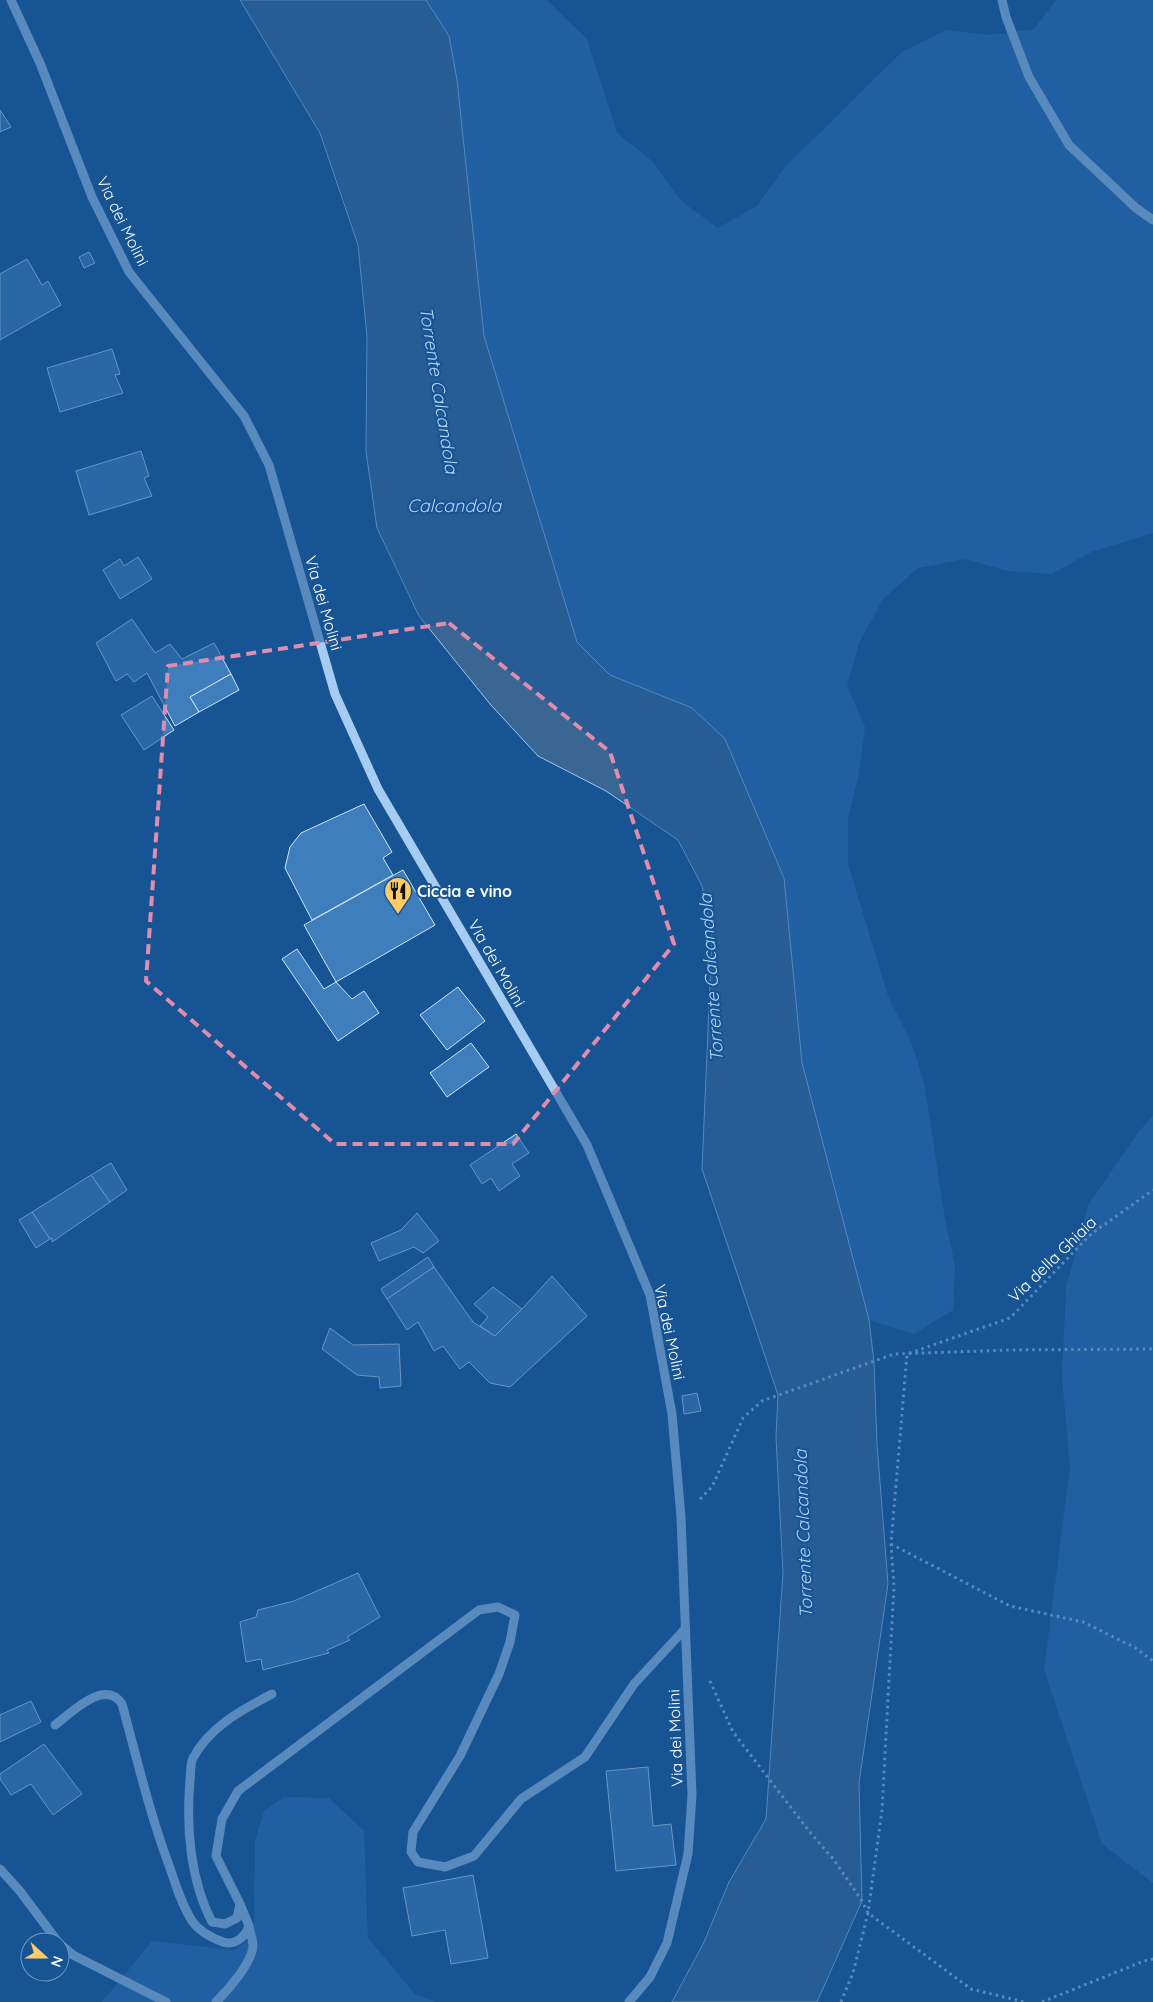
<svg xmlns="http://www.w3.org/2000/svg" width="1153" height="2002" font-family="Quicksand,sans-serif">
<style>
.green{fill:#2a6fb3}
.water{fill:#3a6694;stroke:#9ac8f3}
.building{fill:#3f7ebc;stroke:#cee5fc}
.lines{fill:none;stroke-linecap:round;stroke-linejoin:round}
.path{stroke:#a7ccf1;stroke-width:3;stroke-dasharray:2.5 4;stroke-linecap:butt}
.minor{stroke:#a7ccf1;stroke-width:9}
.marked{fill:none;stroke:#e08cad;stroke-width:4;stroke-dasharray:10 6;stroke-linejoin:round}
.labels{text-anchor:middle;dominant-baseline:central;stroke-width:4;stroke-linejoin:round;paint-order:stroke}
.street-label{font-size:16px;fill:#fff;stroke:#175494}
.poi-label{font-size:16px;font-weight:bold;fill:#fff;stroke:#175494;text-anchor:start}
.water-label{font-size:18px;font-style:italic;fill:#b4d6f7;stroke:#175494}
</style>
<rect width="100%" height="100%" fill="#175494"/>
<g class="green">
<path d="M426 0H547L587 39 617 133 653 162 681 201 718 228 757 206 785 167 902 52 946 30 989 35 1034 29 1056 0H1153V533L1091 552 1052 574 1008 571 965 559 918 568 883 599 859 643 847 686 865 727 859 773 848 818V864L889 999 910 1039 924 1082 945 1219 955 1265 953 1310 914 1334 869 1320 802 1063 784 878 691 708 610 675 577 642 484 336 457 80 449 36Z"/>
<path d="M1153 1115V1883L1102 1844 1044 1670 1070 1467 1062 1377 1066 1288 1088 1205 1138 1133Z"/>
<path d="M284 1797 329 1798 364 1831 368 1938 415 1994 436 2002H102L152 1941 233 1950 254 1937 255 1842 264 1811Z"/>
</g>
<path class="water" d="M240 0H426L449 36 457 80 484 336 577 642 610 675 692 708 725 739 784 878 802 1063 869 1320 874 1362 877 1444 888 1584 859 1783 862 1901 817 2002H672L704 1942 729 1882 766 1819 783 1573 776 1437 778 1395 702 1169 712 937 702 886 678 840 606 791 538 756 490 704 419 616 377 528 366 451 367 336 358 245 320 133Z"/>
<g class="building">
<path d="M0 110 11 127 0 132Z"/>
<path d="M89 252 95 263 84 268 79 257Z"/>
<path d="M27 259 42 285 48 281 61 305 0 340V274Z"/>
<path d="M112 349 120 374 115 375 123 393 60 412 47 368Z"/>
<path d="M141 451 149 476 144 478 152 496 89 515 76 471Z"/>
<path d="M138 557 152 579 120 599 103 570 120 559 124 566Z"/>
<path d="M132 619 155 653 170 644 182 659 214 643 231 674 190 697 199 712 175 726 147 673 134 682 127 674 116 681 96 643Z"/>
<path d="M231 674 239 690 199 712 190 697Z"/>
<path d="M152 696 174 730 144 750 121 715Z"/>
<path d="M364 804 392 852 383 858 393 875 312 920 285 868 290 847 301 833Z"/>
<path d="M403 870 435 925 336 982 304 925Z"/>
<path d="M297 949 324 989 336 982 352 999 364 991 379 1013 338 1041 282 959Z"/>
<path d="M458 987 485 1021 447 1050 420 1015Z"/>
<path d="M471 1043 489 1067 447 1097 430 1073Z"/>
<path d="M516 1134 529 1153 512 1164 520 1176 499 1191 491 1178 482 1184 470 1165Z"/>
<path d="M111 1163 127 1190 110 1202 91 1175Z"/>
<path d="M91 1175 110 1202 52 1242V1238L50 1239 32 1212Z"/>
<path d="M32 1212 50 1239 36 1248 19 1220Z"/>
<path d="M417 1213 439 1241 423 1253 414 1247 379 1261 371 1243 401 1230Z"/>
<path d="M428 1257 434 1267 387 1299 381 1289Z"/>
<path d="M434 1267 473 1322 495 1336 522 1309 552 1276 587 1316 510 1387 490 1383 469 1362 460 1369 443 1346 434 1351 418 1322 407 1330 387 1299Z"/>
<path d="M493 1287 522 1309 495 1336 480 1326 488 1317 474 1304Z"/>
<path d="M330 1328 353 1345 399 1344 401 1386 380 1388 379 1377 357 1375 322 1349Z"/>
<path d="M697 1393 701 1411 684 1414 682 1396Z"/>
<path d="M358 1573 380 1617 347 1637 350 1640 327 1650 329 1653 263 1670 261 1659 246 1662 240 1622 256 1617 258 1610 294 1601Z"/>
<path d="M31 1701 41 1722 0 1742V1715Z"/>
<path d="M44 1744 82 1794 53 1815 31 1784 11 1795 0 1779V1774Z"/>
<path d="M648 1767 653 1826 671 1824 676 1865 616 1871 606 1771Z"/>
<path d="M473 1875 488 1958 451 1964 445 1930 412 1936 403 1888Z"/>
</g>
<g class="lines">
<g class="path">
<path d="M700 1499 712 1487 743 1418 762 1401 894 1354 1009 1350 1153 1349"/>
<path d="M891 1544 1010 1606 1083 1622 1134 1647 1153 1661"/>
<path d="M710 1681 733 1732 809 1831 834 1860 862 1901 868 1913 971 1989 1024 2002"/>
<path d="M841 2002 853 1973 868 1913 882 1810 894 1587 891 1544 907 1354 1010 1318 1091 1234 1153 1190"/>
<path d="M1042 2002 1144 1961 1153 1959"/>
</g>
<g class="minor">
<path d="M11 0 40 63 92 197 129 272 244 416 269 465 335 694 378 789 587 1145 650 1295 672 1414 681 1517 692 1795 688 1854 667 1943 650 1977 629 2002"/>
<path d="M1002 0 1006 17 1029 77 1069 145 1136 208 1153 220"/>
<path d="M272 1694C242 1710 210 1726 193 1758 190 1763 191 1773 190 1780 186 1826 190 1880 212 1922L225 1924 237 1918 240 1904 216 1856 222 1819 238 1791 479 1610 498 1607 515 1615 510 1642 499 1674 460 1756 413 1832 411 1852 418 1862 445 1867 474 1856 521 1799 585 1757 634 1684 685 1629"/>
<path d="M55 1725C72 1712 105 1678 122 1704 137 1759 150 1815 170 1868 176 1886 182 1905 192 1921 199 1931 212 1938 223 1942 235 1946 245 1937 249 1926L240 1904"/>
<path d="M0 1869 19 1890 58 1942"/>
<path d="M60 1944 73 1955 166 2002"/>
<path d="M216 2002C228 1990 252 1963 253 1946 253 1940 250 1933 249 1927"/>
</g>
</g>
<path d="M0 0H1153V2002H0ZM449 623 610 752 674 944 513 1144H335L146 981 168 666Z" fill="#175494" fill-opacity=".55" fill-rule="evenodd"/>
<path class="marked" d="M449 623 610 752 674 944 513 1144H335L146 981 168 666Z"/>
<defs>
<symbol id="restaurant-pin" viewBox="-11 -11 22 30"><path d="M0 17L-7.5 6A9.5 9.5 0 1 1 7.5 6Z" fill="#ffcb67" stroke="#175494"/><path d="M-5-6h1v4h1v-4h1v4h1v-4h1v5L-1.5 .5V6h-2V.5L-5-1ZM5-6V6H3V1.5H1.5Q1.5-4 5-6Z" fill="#111"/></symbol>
</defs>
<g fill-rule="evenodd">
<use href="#restaurant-pin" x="382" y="875" width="32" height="43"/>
</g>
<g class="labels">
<g class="street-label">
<text transform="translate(123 221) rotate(64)">Via dei Molini</text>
<text transform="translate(324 603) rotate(74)">Via dei Molini</text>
<text transform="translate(497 963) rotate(60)">Via dei Molini</text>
<text transform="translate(1052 1259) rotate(-44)">Via della Ghiaia</text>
<text transform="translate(670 1332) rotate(78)">Via dei Molini</text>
<text transform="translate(675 1738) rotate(-92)">Via dei Molini</text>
</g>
<g class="poi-label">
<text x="417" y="891">Ciccia e vino</text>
</g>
<g class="water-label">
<text transform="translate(439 390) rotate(81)">Torrente Calcandola</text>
<text x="454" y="505">Calcandola</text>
<text transform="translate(711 978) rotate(-94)">Torrente Calcandola</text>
<text transform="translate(803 1534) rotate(-92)">Torrente Calcandola</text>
</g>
</g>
<g transform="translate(45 1957) rotate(111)"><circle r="24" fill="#175494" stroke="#7498bf"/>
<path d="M0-4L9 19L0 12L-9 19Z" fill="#ffcb67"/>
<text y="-8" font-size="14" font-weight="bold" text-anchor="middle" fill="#ffffff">N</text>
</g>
</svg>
